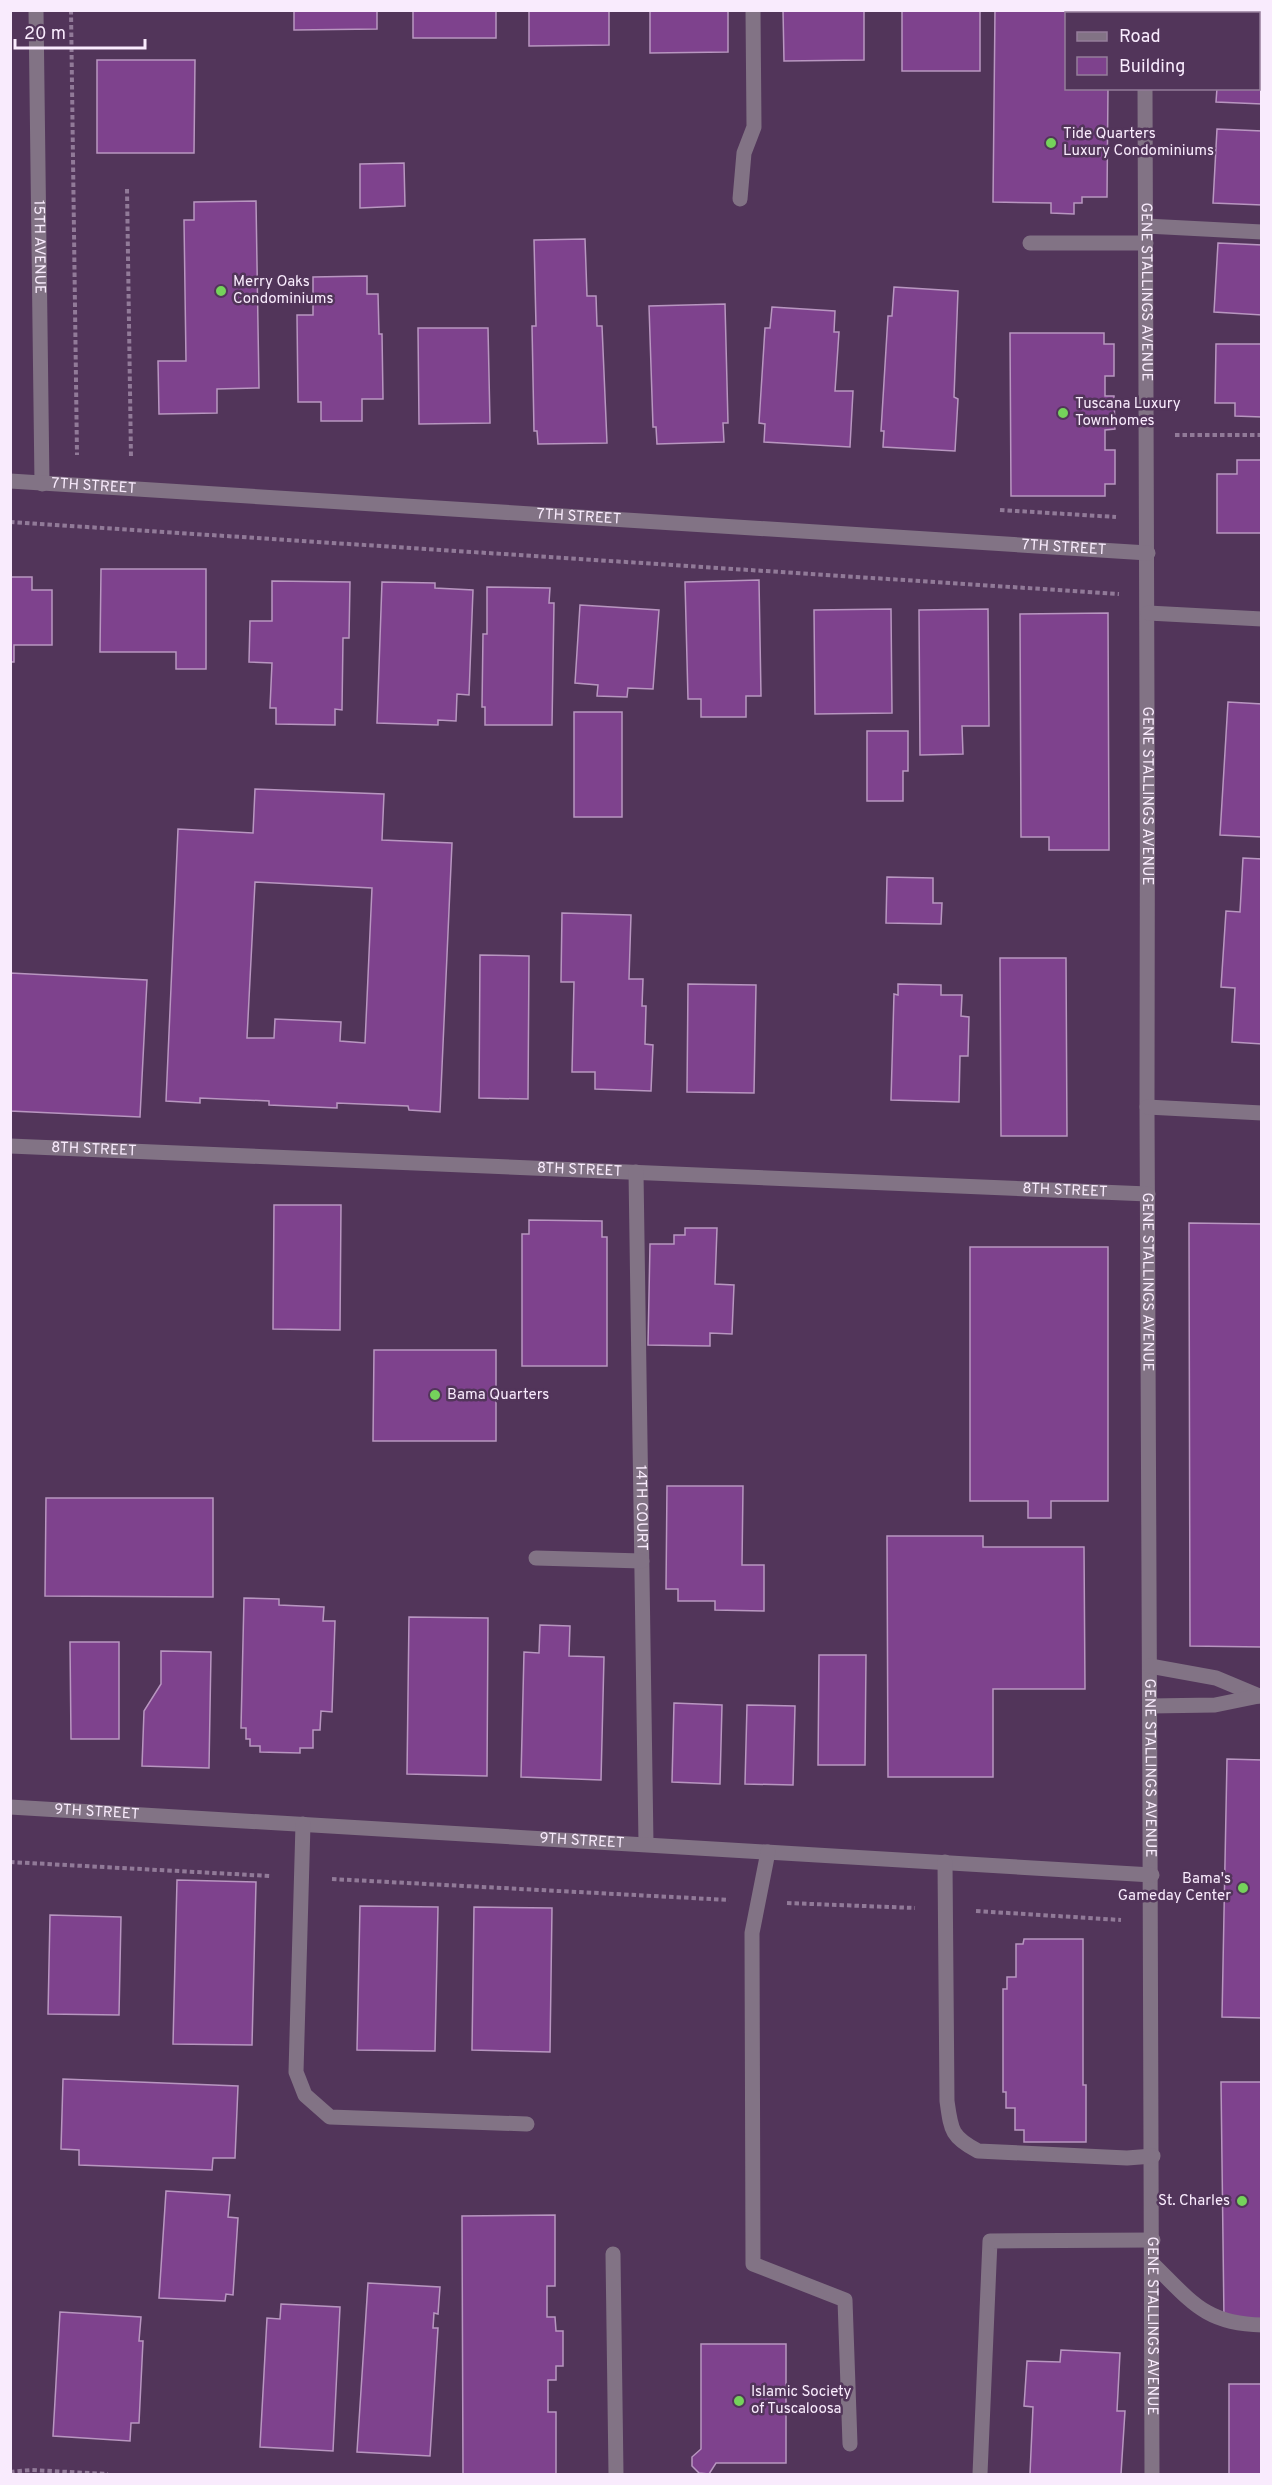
<svg xmlns="http://www.w3.org/2000/svg" width="1272" height="2485" font-family="Overpass,sans-serif">
<style>
.building{fill:#7e428d;stroke:#b896c0;stroke-width:1.5;fill-rule:evenodd}
.lines{fill:none;stroke-linecap:round;stroke-linejoin:round}
.path{stroke:#917a98;stroke-width:4;stroke-dasharray:4.5 3;stroke-linecap:butt}
.minor{stroke:#827385;stroke-width:15}
.poi-dot{fill:#75d25b;stroke:#52355a;stroke-width:2}
.labels{text-anchor:middle;dominant-baseline:central;stroke-width:5;stroke-linejoin:round;paint-order:stroke}
.poi-label{font-size:15px;fill:#f9ebfd;stroke:#52355a;text-anchor:start}
.street-label{font-size:15px;fill:#f9ebfd;stroke:#52355a}
</style>
<rect width="100%" height="100%" fill="#52355a"/>
<g class="building">
<path d="M294 10H377V29L294 30Z"/>
<rect x="413" y="10" width="83" height="28"/>
<path d="M529 10H609V45L529 46Z"/>
<path d="M650 10H728V52L650 53Z"/>
<path d="M783 10H864V60L784 61Z"/>
<rect x="902" y="10" width="78" height="61"/>
<path d="M995 10H1109V14H1066V88H1108L1107 197H1082V203H1074V214L1051 213V203L993 202Z"/>
<path d="M1220 10H1262V18L1258 17V14H1220Z"/>
<path d="M1258 35H1262V104L1216 102 1217 88H1258Z"/>
<path d="M97 60H195L194 153H97Z"/>
<path d="M1217 129 1262 131V205L1213 203Z"/>
<path d="M404 163 405 206 360 208V164Z"/>
<path d="M256 201 259 388 217 389V413L159 414 158 361H186L184 220H194V202Z"/>
<path d="M585 239 587 296H596L597 326H602L607 443 538 444 537 431H534L532 326H536L534 240Z"/>
<path d="M1218 243 1262 245V315L1214 312Z"/>
<path d="M367 276V294H378L379 334H382L383 399H362V421H321V402H298L297 315H313V277Z"/>
<path d="M894 287 958 291 954 397 958 399 955 451 883 447 884 431H881L888 316H892Z"/>
<path d="M725 304 728 423H723L724 442 657 444 656 427H653L649 306Z"/>
<path d="M772 307 835 311 834 332H839L835 391H853L850 447 764 442 765 424 759 423 765 328H770Z"/>
<path d="M418 328H488L490 423 419 424Z"/>
<path d="M1010 333H1104V344H1114V376H1105V396H1114L1115 429 1105 430V450H1115V484H1105V496H1011Z"/>
<path d="M1216 344H1262V417L1235 416V403H1215Z"/>
<path d="M1237 460H1262V533H1217V474H1237Z"/>
<path d="M101 569H206V669H176V652H100Z"/>
<path d="M10 577H32V590H52V645H14V662H10Z"/>
<path d="M759 580 761 696H746V717H701V699H688L685 582Z"/>
<path d="M272 581 350 582 349 638H343L342 710 335 709V725L276 724V708H270L272 663 249 662 250 621H272Z"/>
<path d="M382 582 435 583V588L473 590 469 695 457 694 456 721 438 720V725L377 723Z"/>
<path d="M487 587 550 588 549 603H554L552 725H485V707H482L483 634H487Z"/>
<path d="M580 605 659 610 653 689 628 688 627 697 597 696 598 685 575 683Z"/>
<path d="M891 609 892 713 815 714 814 610Z"/>
<path d="M988 609 989 726H962L963 754 920 755 919 610Z"/>
<path d="M1108 613 1109 850H1049V837H1021L1020 614Z"/>
<path d="M1228 702 1262 704V837L1220 835Z"/>
<rect x="574" y="712" width="48" height="105"/>
<path d="M867 731H908V771H903V801H867Z"/>
<path d="M255 789 384 794 382 840 452 843 440 1112 409 1110 408 1106 337 1103V1108L269 1105V1101L200 1098V1103L166 1101 178 829 253 833ZM255 882 372 888 365 1043 340 1041 341 1022 275 1019 274 1038H247Z"/>
<path d="M1243 858 1262 859V1044L1232 1042 1235 988 1221 987 1226 911 1240 912Z"/>
<path d="M887 877 933 878V903H942L941 924 886 923Z"/>
<path d="M562 913 631 915 629 979H643L642 1006H646L645 1044 653 1045 651 1091 595 1089V1072H572L574 982H561Z"/>
<path d="M480 955 529 956 528 1099 479 1098Z"/>
<path d="M1000 958H1066L1067 1136H1001Z"/>
<path d="M10 973 147 980 140 1117 10 1111Z"/>
<path d="M688 984 756 985 754 1093 687 1092Z"/>
<path d="M898 984 941 985V995H962L961 1016 969 1017 968 1056H960L959 1102 891 1100 894 994 898 995Z"/>
<path d="M274 1205H341L340 1330 273 1329Z"/>
<path d="M529 1220 602 1221V1237H607V1366H522V1234H529Z"/>
<path d="M1189 1223 1262 1224V1647L1190 1646Z"/>
<path d="M685 1228H717L715 1284 734 1285 732 1334 710 1333V1346L648 1345 650 1244H674V1235H685Z"/>
<path d="M970 1247H1108V1501H1051V1518H1028V1501H970Z"/>
<path d="M374 1350H496V1441H373Z"/>
<path d="M667 1486H743L742 1565H764V1611L715 1610V1601H678V1589H666Z"/>
<path d="M46 1498H213V1597L45 1596Z"/>
<path d="M887 1536H983V1547H1084L1085 1689H993V1777H888Z"/>
<path d="M244 1598 279 1599V1605L324 1607 323 1621H335L332 1712 321 1711 320 1730H313V1748H300V1753L260 1752V1746H250V1739H246V1728H241Z"/>
<path d="M409 1617 488 1618 487 1776 407 1774Z"/>
<path d="M540 1625 570 1626 569 1656 604 1657 601 1780 521 1777 524 1652 539 1653Z"/>
<path d="M70 1642H119V1739H71Z"/>
<path d="M161 1651 211 1652 209 1768 142 1766 144 1711 161 1684Z"/>
<path d="M819 1655H866L865 1765H818Z"/>
<path d="M674 1703 722 1705 720 1784 672 1782Z"/>
<path d="M747 1705 795 1706 793 1785 745 1784Z"/>
<path d="M1227 1759 1262 1760V2018L1222 2017Z"/>
<path d="M177 1880 256 1882 252 2045 173 2044Z"/>
<path d="M360 1906 438 1907 435 2051 357 2050Z"/>
<path d="M474 1907 552 1908 550 2052 472 2050Z"/>
<path d="M50 1915 121 1917 119 2015 48 2014Z"/>
<path d="M1024 1939H1083V2085H1086V2142H1024V2130H1015V2108H1006V2092H1003V1989H1007V1977H1016V1944H1023Z"/>
<path d="M63 2079 238 2086 235 2158H213L212 2170 79 2165V2150L61 2149Z"/>
<path d="M1221 2082H1262V2320H1224Z"/>
<path d="M166 2191 230 2195 228 2217 238 2218 233 2295 226 2294 225 2301 159 2298Z"/>
<path d="M555 2215V2286H547V2317H555L556 2331H563V2366H556V2380H548V2412H556V2474H463L462 2216Z"/>
<path d="M368 2283 440 2287 438 2314 434 2313 433 2328H438L430 2456 357 2452Z"/>
<path d="M281 2304 340 2307 333 2451 260 2447 267 2318 280 2319Z"/>
<path d="M60 2312 141 2317 139 2341H143L139 2423H131L130 2441 53 2436Z"/>
<path d="M701 2344H786V2463H716L709 2474 699 2473 692 2466V2457L701 2449Z"/>
<path d="M1061 2350 1120 2353 1117 2411H1125L1121 2474H1030L1033 2407 1024 2406 1027 2361 1060 2362Z"/>
<rect x="1229" y="2384" width="33" height="90"/>
</g>
<g class="lines">
<g class="path">
<path d="M71 10 77 455"/>
<path d="M127 189 131 458"/>
<path d="M1175 435H1262"/>
<path d="M1000 510 1116 517"/>
<path d="M10 522 1119 594"/>
<path d="M10 1862 270 1876"/>
<path d="M332 1879 729 1900"/>
<path d="M787 1903 915 1908"/>
<path d="M976 1911 1121 1920"/>
<path d="M10 2472 31 2470 108 2474"/>
</g>
<g class="minor">
<path id="s1" d="M36 10 42 484"/>
<path d="M1144 10V14"/>
<path id="s2" d="M1145 88C1147 428 1148 768 1147 1108 1147 1563 1153 2019 1152 2474"/>
<path d="M740 199 744 153 754 127 753 10"/>
<path d="M1146 226 1262 232"/>
<path d="M1030 243H1146"/>
<path id="s3" d="M10 481 1148 553"/>
<path d="M1148 613 1262 619"/>
<path d="M1147 1107 1262 1113"/>
<path id="s4" d="M10 1146 1148 1194"/>
<path id="s5" d="M636 1172 646 1844"/>
<path d="M536 1558 642 1561"/>
<path d="M1150 1666 1216 1678 1259 1696"/>
<path d="M1150 1706 1215 1705 1259 1696"/>
<path id="s6" d="M10 1807 1152 1875"/>
<path d="M303 1824 296 2072 305 2095 330 2117 527 2124"/>
<path d="M768 1852 752 1933 753 2264 845 2300 850 2444"/>
<path d="M945 1862 947 2101C951 2130 951 2137 978 2151L1127 2158 1153 2156"/>
<path d="M613 2254 616 2474"/>
<path d="M1153 2264C1191 2301 1205 2324 1262 2325"/>
<path d="M980 2474 990 2241 1153 2240"/>
</g>
</g>
<g class="poi-dot">
<circle cx="1051" cy="143" r="6"/>
<circle cx="221" cy="291" r="6"/>
<circle cx="1063" cy="413" r="6"/>
<circle cx="435" cy="1395" r="6"/>
<circle cx="1243" cy="1888" r="6"/>
<circle cx="1242" cy="2201" r="6"/>
<circle cx="739" cy="2401" r="6"/>
</g>
<g class="labels">
<g class="poi-label">
<text x="1063" y="134">Tide Quarters<tspan x="1063" dy="17">Luxury Condominiums</tspan></text>
<text x="233" y="282">Merry Oaks<tspan x="233" dy="17">Condominiums</tspan></text>
<text x="1075" y="404">Tuscana Luxury<tspan x="1075" dy="17">Townhomes</tspan></text>
<text x="447" y="1395">Bama Quarters</text>
<text x="1231" y="1879" text-anchor="end">Bama's<tspan x="1231" dy="17">Gameday Center</tspan></text>
<text x="1230" y="2201" text-anchor="end">St. Charles</text>
<text x="751" y="2392">Islamic Society<tspan x="751" dy="17">of Tuscaloosa</tspan></text>
</g>
<g class="street-label">
<text stroke="none"><textPath href="#s1" startOffset="237">15TH AVENUE</textPath></text>
<text stroke="none"><textPath href="#s2" startOffset="204">GENE STALLINGS AVENUE</textPath></text>
<text stroke="none"><textPath href="#s3" startOffset="84">7TH STREET</textPath></text>
<text stroke="none"><textPath href="#s3" startOffset="570">7TH STREET</textPath></text>
<text stroke="none"><textPath href="#s3" startOffset="1056">7TH STREET</textPath></text>
<text stroke="none"><textPath href="#s2" startOffset="708">GENE STALLINGS AVENUE</textPath></text>
<text stroke="none"><textPath href="#s4" startOffset="84">8TH STREET</textPath></text>
<text stroke="none"><textPath href="#s4" startOffset="570">8TH STREET</textPath></text>
<text stroke="none"><textPath href="#s4" startOffset="1056">8TH STREET</textPath></text>
<text stroke="none"><textPath href="#s2" startOffset="1194">GENE STALLINGS AVENUE</textPath></text>
<text stroke="none"><textPath href="#s5" startOffset="336">14TH COURT</textPath></text>
<text stroke="none"><textPath href="#s2" startOffset="1680">GENE STALLINGS AVENUE</textPath></text>
<text stroke="none"><textPath href="#s6" startOffset="87">9TH STREET</textPath></text>
<text stroke="none"><textPath href="#s6" startOffset="573">9TH STREET</textPath></text>
<text stroke="none"><textPath href="#s2" startOffset="2238">GENE STALLINGS AVENUE</textPath></text>
</g>
</g>
<rect width="1272" height="2485" fill="none" stroke="#f9ebfd" stroke-width="24"/>
<rect x="1065" y="12" width="195" height="78" fill="#52355a" stroke="#957e9b" stroke-width="1.5"/>
<rect x="1077" y="32" width="30" height="9" fill="#827385" stroke="#957e9b" stroke-width="1.5"/>
<text x="1119" y="42" font-size="18" fill="#f9ebfd">Road</text>
<rect x="1077" y="57" width="30" height="18" fill="#7e428d" stroke="#957e9b" stroke-width="1.5"/>
<text x="1119" y="72" font-size="18" fill="#f9ebfd">Building</text>
<path d="M15 39v9h130v-9" fill="none" stroke="#f9ebfd" stroke-width="3"/>
<text x="24" y="39" font-size="18" fill="#f9ebfd" stroke="#52355a" stroke-width="4.5" paint-order="stroke">20 m</text>
</svg>
